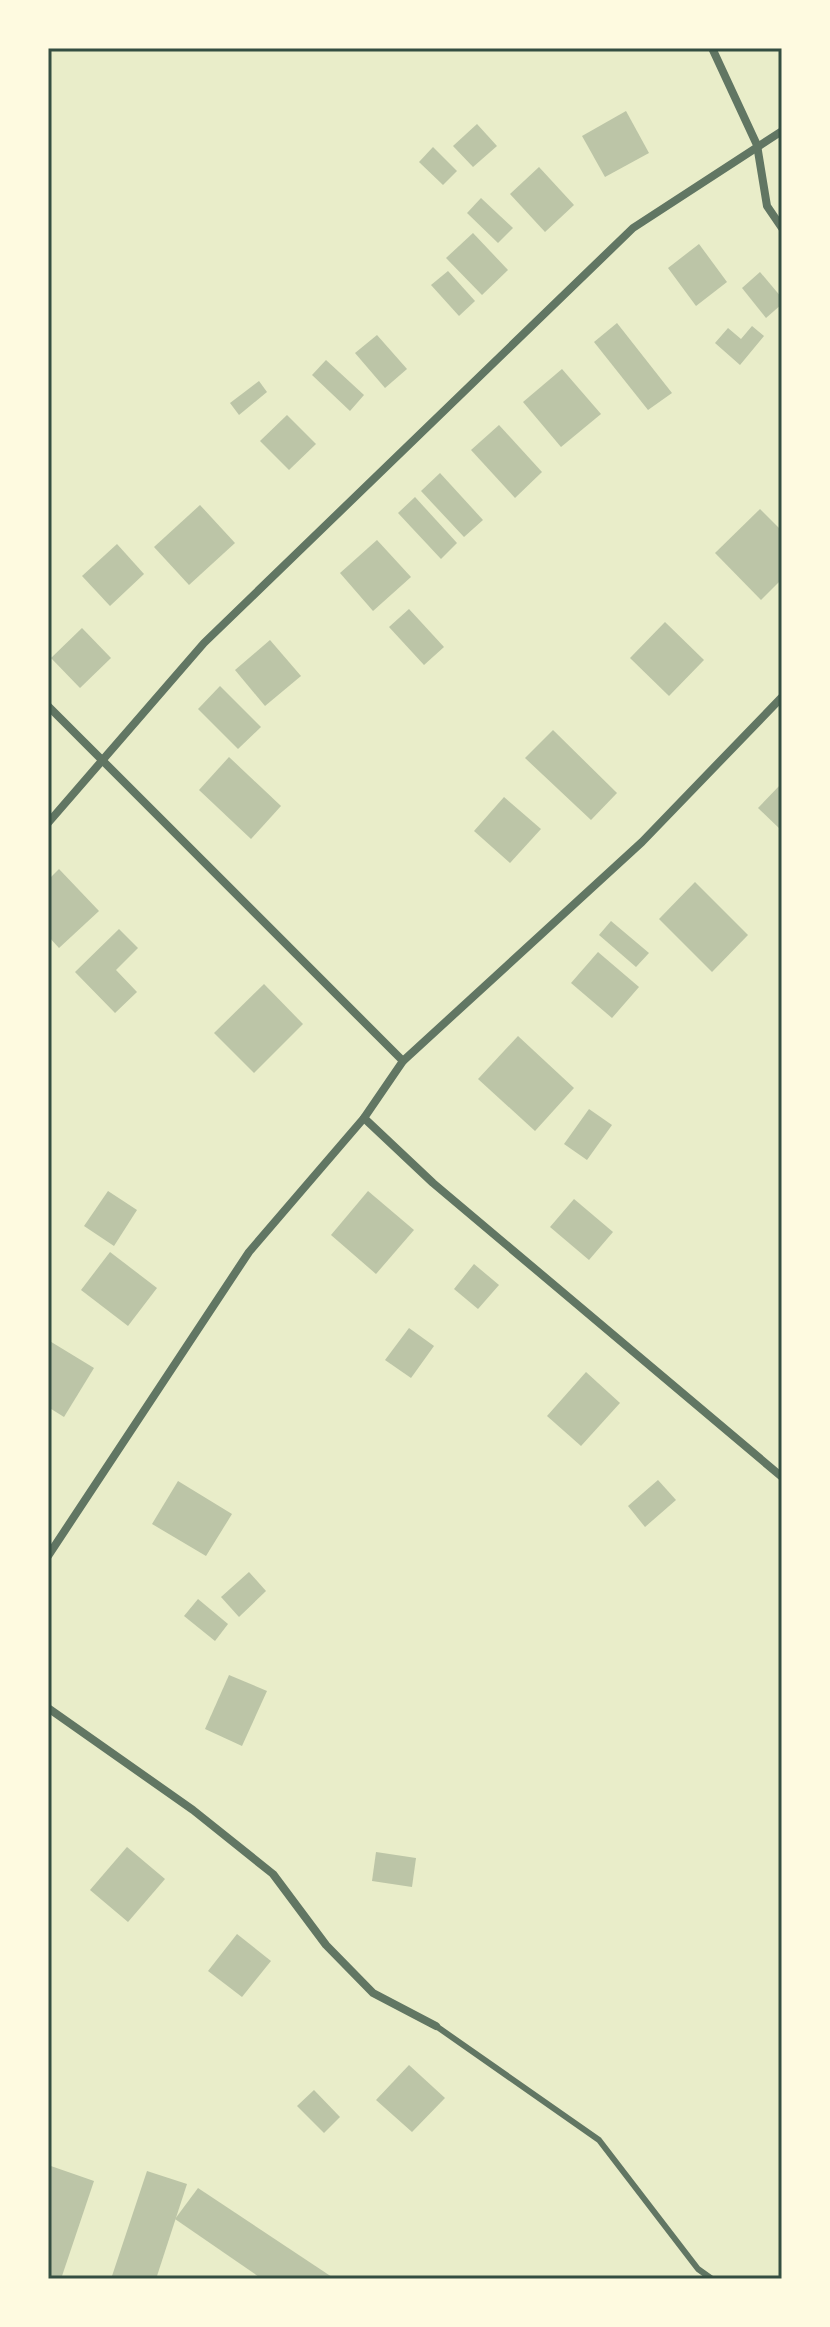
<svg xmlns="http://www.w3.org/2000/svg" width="830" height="2327" font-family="'Times New Roman',serif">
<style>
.building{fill:#bcc5a7}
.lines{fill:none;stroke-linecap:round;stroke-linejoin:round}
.service{stroke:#617663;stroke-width:6}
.minor{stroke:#617663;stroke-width:8}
.neatline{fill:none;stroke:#344e41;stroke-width:3}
</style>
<rect width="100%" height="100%" fill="#e9edc9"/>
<g class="building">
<path d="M626 111 649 153 605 177 582 136Z"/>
<path d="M477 124 497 146 473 167 453 146Z"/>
<path d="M433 147 457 171 443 185 419 162Z"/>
<path d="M539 167 574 205 545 232 510 194Z"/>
<path d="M481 198 513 228 498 243 467 213Z"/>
<path d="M473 233 508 270 482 295 446 258Z"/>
<path d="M699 244 727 282 696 306 668 268Z"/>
<path d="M448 271 475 301 459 316 431 285Z"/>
<path d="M760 272 782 298V304L766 318 742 288Z"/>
<path d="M617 323 672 393 648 410 594 342Z"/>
<path d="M752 326 764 336 740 365 715 343 728 328 741 339Z"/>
<path d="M377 335 407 369 385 388 355 353Z"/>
<path d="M326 360 364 395 350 411 312 375Z"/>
<path d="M562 369 601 414 561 447 523 402Z"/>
<path d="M259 381 267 392 239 415 230 403Z"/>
<path d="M287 415 316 444 289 470 260 441Z"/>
<path d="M499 425 542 472 515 498 471 450Z"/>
<path d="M440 473 483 520 464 537 421 491Z"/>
<path d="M415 497 457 543 441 559 398 513Z"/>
<path d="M200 505 235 543 189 585 154 547Z"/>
<path d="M760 509 782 531V579L761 600 715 553Z"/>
<path d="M377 540 411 577 373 611 340 573Z"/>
<path d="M117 544 144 574 110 606 82 576Z"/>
<path d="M409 609 444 647 424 665 389 627Z"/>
<path d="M665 622 704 660 669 696 630 658Z"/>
<path d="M82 628 111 658 80 688 51 658Z"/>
<path d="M270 640 301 676 265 706 235 670Z"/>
<path d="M220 686 261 727 238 749 198 709Z"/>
<path d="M553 730 617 793 591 820 525 758Z"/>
<path d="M229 757 281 806 251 839 199 790Z"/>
<path d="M782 783V831L758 808Z"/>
<path d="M504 797 541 829 510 863 474 831Z"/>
<path d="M59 869 99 911 59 948 48 936V880Z"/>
<path d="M695 882 748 935 712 972 659 919Z"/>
<path d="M611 921 649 953 636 967 599 935Z"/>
<path d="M119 929 138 948 116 970 137 992 115 1013 75 972Z"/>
<path d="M598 952 639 987 612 1018 571 983Z"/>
<path d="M264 984 303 1024 254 1073 214 1033Z"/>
<path d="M518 1036 574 1088 535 1131 478 1079Z"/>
<path d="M589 1109 612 1125 587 1160 564 1144Z"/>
<path d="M108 1191 137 1210 114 1246 84 1226Z"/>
<path d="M368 1191 414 1230 376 1274 331 1235Z"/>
<path d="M574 1199 613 1232 589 1260 550 1227Z"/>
<path d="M110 1252 157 1288 128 1326 81 1290Z"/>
<path d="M474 1264 499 1285 478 1309 454 1289Z"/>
<path d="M409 1328 434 1346 411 1378 385 1360Z"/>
<path d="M48 1340 94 1368 64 1417 48 1407Z"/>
<path d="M586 1372 620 1403 581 1446 547 1416Z"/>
<path d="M658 1480 676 1500 645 1527 628 1506Z"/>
<path d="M178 1481 232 1514 206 1556 152 1524Z"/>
<path d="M249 1572 266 1591 239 1617 221 1597Z"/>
<path d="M198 1599 228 1624 215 1641 184 1616Z"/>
<path d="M229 1675 267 1691 242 1746 205 1729Z"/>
<path d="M127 1847 165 1879 128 1922 90 1890Z"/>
<path d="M376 1852 416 1858 412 1887 372 1881Z"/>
<path d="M237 1934 271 1961 242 1997 208 1971Z"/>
<path d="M409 2065 445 2098 412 2132 376 2100Z"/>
<path d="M314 2090 340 2117 324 2133 297 2106Z"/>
<path d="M48 2165 94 2181 61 2279H48Z"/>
<path d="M147 2171 187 2184 156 2279H111Z"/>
<path d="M198 2188 335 2279H262L175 2219Z"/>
</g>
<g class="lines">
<path class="service" d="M436 2026 599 2140 698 2269 712 2279"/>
<g class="minor">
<path d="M712 48 757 145 767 206 782 228"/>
<path d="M48 706 403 1061"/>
<path d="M48 823 204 643 633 228 782 131"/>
<path d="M364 1118 433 1183 782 1477"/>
<path d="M48 1556 249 1252 364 1118 403 1061 642 842 782 697"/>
<path d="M48 1708 193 1810 273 1874 326 1945 373 1993 436 2026"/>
</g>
</g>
<rect width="830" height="2327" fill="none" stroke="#fefae0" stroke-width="100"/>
<rect x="50" y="50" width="730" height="2227" class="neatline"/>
</svg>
